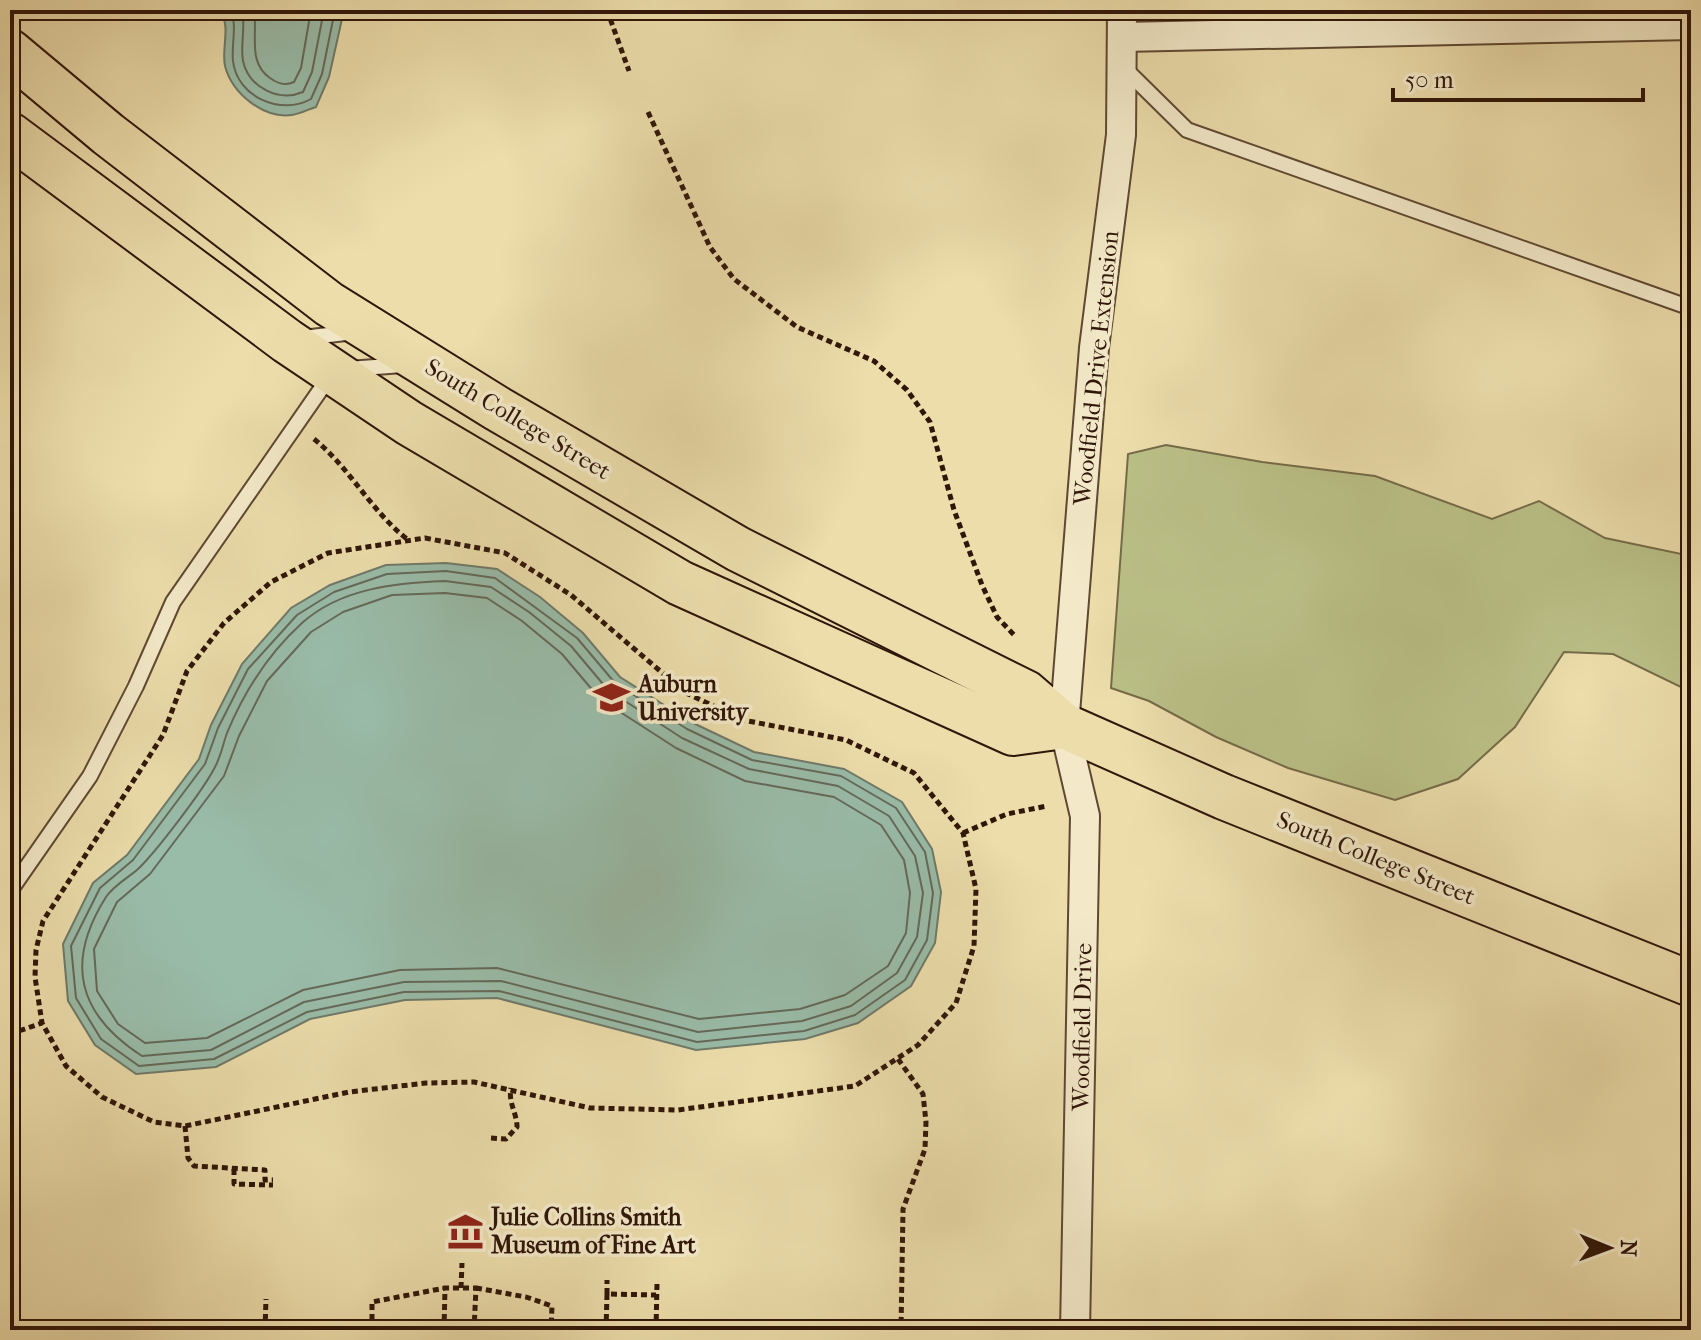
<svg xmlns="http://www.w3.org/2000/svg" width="1701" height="1340" font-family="'IM FELL French Canon',serif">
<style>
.green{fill:#bac087;stroke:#756b48;stroke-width:2}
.water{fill:#99bca9;stroke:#6f7a69;stroke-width:2}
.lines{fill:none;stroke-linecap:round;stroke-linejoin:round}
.shore{stroke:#646959;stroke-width:2}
.service-casing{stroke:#5f4832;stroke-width:18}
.minor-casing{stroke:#5f4832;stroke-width:32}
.primary-casing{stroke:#301609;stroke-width:48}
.path{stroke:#301609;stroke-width:5;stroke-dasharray:6 4;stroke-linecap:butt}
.service{stroke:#f3e9c8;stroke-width:14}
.minor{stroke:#f3e9c8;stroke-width:28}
.primary{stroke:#ecddab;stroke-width:44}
.labels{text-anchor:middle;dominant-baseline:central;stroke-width:7;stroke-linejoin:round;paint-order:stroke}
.street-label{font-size:24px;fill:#301609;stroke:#f3e9c8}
.poi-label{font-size:24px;font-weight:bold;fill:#301609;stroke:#f3e9c8;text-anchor:start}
</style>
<rect width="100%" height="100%" fill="#ecddab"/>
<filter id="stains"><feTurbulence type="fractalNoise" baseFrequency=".0025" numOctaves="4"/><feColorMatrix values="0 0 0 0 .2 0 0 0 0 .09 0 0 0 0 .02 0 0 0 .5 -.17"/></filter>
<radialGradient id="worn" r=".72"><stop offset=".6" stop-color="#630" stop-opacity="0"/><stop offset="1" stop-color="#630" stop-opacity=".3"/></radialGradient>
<path class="green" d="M1166 445 1262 462 1375 476 1492 519 1539 501 1605 538 1691 556V692L1613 654 1564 652 1515 727 1458 779 1395 800 1288 768 1216 737 1149 701 1111 688 1128 454Z"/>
<g class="water">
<path d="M219 10H344L329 77 316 107C309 109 300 114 292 115 263 119 232 93 225 66 221 47 232 26 219 10Z"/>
<path d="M446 563 497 569 540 597 583 633 620 677 691 722 754 752 844 769 902 802 932 849 941 892 935 943 911 986 858 1023 805 1039 696 1050 497 998 405 1000 310 1019 216 1067 136 1074 95 1045 68 1001 63 944 93 883 127 855 199 759 211 725 242 664 291 608 330 585 386 565Z"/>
</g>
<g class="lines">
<g class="shore">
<path d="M230 10C238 24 231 45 233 61 237 97 281 116 311 99L322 74 335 10"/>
<path d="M242 10C246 27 240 45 243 61 249 88 279 102 303 92L312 72 324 10"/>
<path d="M254 10C258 34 247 62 270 78 278 84 285 86 294 82L301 68 311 10"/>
<path d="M446 571 495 578 577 638 615 683 687 729 752 760 841 776 896 808 925 852 933 893 927 940 905 980 855 1015 804 1031 697 1042 499 991 404 992 307 1012 214 1059 139 1066 101 1039 76 998 71 946 100 888 133 860 205 764 218 728 248 669 297 615 334 592 387 574Z"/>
<path d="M445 581 491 587 529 612 571 646 608 690 682 738 749 769 838 786 889 816 915 856 923 893 917 937 897 973 851 1006 802 1021 698 1032 501 981 404 982 304 1002 211 1050 142 1056C77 1014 65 962 106 897 114 885 128 878 138 869 156 852 204 789 215 767 221 756 223 744 227 733 244 692 269 653 302 623 341 588 396 583 445 581Z"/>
<path d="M445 593 487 598 522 621 562 654 600 699 676 748 745 781 834 797 881 825 904 860 910 893 906 933 888 966 845 995 800 1009 699 1019 497 968 400 970 303 990 207 1038 145 1043 118 1024 97 991 94 949 117 902 150 874 224 776 239 736 267 681 311 632 343 612 392 595Z"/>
</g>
<defs>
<g id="service">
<path d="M1359 10V32"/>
<path d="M1122 66 1187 130 1691 308"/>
<path d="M303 338 354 332"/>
<path d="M348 369 403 365"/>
<path d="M10 891 90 776 136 686 173 602 330 376"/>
</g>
<g id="minor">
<path d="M1123 37 1691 25"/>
<path d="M1075 1330 1085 816 1064 726 1094 348 1121 135 1122 10"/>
</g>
<g id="primary">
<path d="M10 52 108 134 329 304 498 409 738 549 1026 693 1064 726 1224 797 1691 984"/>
<path d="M10 135 287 341 409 423 680 583 1013 733 1064 726"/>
</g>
</defs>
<use href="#service" class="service-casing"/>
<use href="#minor" class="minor-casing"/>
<use href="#primary" class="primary-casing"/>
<g class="path">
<path d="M607 10 629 71"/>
<path d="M648 112 710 247 734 279 797 327 874 361 907 390 930 422 954 510 982 585 997 617 1015 636"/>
<path d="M314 439C350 468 371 511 407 539"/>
<path d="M425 538 505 553 571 595 686 693 743 720 846 740 914 773 963 833 976 889 974 946 956 1003 918 1045 855 1086 678 1110 590 1108 474 1082 426 1083 349 1092 185 1126 154 1122 102 1097 66 1066 42 1023 35 977 36 950 43 921 163 735 187 671 224 623 271 582 328 553Z"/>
<path d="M963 833 1007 814 1047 806"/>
<path d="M10 1034 42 1023"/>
<path d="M898 1059 923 1094 926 1122 925 1149 903 1209 901 1330"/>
<path d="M185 1126 188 1158 194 1166 265 1170V1180H273"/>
<path d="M491 1138 506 1139 517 1127C517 1113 508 1103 511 1088"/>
<path d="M234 1169V1184L273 1185"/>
<path d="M461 1288 462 1263"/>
<path d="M476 1288 526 1297 552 1306 551 1330"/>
<path d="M607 1294V1280"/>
<path d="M265 1330 266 1299"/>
<path d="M372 1330V1302L445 1288"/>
<path d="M444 1330 445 1288H476L474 1330"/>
<path d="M606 1330 607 1294 656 1295"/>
<path d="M656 1330 657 1284"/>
</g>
<use href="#service" class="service"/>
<use href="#minor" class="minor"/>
<use href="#primary" class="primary"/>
</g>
<defs>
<symbol id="university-bare" viewBox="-9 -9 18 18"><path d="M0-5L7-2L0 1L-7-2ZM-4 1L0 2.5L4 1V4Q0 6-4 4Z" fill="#8f2418" stroke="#f3e9c8" stroke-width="2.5" paint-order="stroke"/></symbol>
<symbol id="museum-bare" viewBox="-9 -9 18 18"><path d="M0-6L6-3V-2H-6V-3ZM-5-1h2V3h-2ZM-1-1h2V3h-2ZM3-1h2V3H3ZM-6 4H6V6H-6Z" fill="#8f2418" stroke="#f3e9c8" stroke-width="2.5" paint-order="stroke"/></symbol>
</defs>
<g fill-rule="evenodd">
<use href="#university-bare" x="586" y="672" width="51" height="51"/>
<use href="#museum-bare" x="440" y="1206" width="51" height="51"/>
</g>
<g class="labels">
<g class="street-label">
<text transform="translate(1096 368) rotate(-84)">Woodfield Drive Extension</text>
<text transform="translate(518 419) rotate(31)">South College Street</text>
<text transform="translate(1376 858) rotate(22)">South College Street</text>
<text transform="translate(1082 1027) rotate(-89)">Woodfield Drive</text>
</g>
<g class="poi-label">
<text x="638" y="684">Auburn<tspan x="638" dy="28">University</tspan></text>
<text x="491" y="1217">Julie Collins Smith<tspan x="491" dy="28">Museum of Fine Art</tspan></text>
</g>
</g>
<rect width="1701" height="1340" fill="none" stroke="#ecddab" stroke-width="40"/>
<rect x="12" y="12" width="1677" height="1316" fill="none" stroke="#301609" stroke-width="4"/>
<rect x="20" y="20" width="1661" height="1300" fill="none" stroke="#301609" stroke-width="2"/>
<g transform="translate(1609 1248) rotate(91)" stroke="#f3e9c8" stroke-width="6" paint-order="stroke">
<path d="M0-6L14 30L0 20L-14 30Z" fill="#301609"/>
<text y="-12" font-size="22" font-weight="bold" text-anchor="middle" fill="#301609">N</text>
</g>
<path d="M1393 88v12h250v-12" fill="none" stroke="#301609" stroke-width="4"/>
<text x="1405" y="88" font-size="24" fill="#301609" stroke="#f3e9c8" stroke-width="6" paint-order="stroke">50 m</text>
<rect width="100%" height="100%" filter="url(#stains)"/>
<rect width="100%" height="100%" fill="url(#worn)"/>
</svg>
